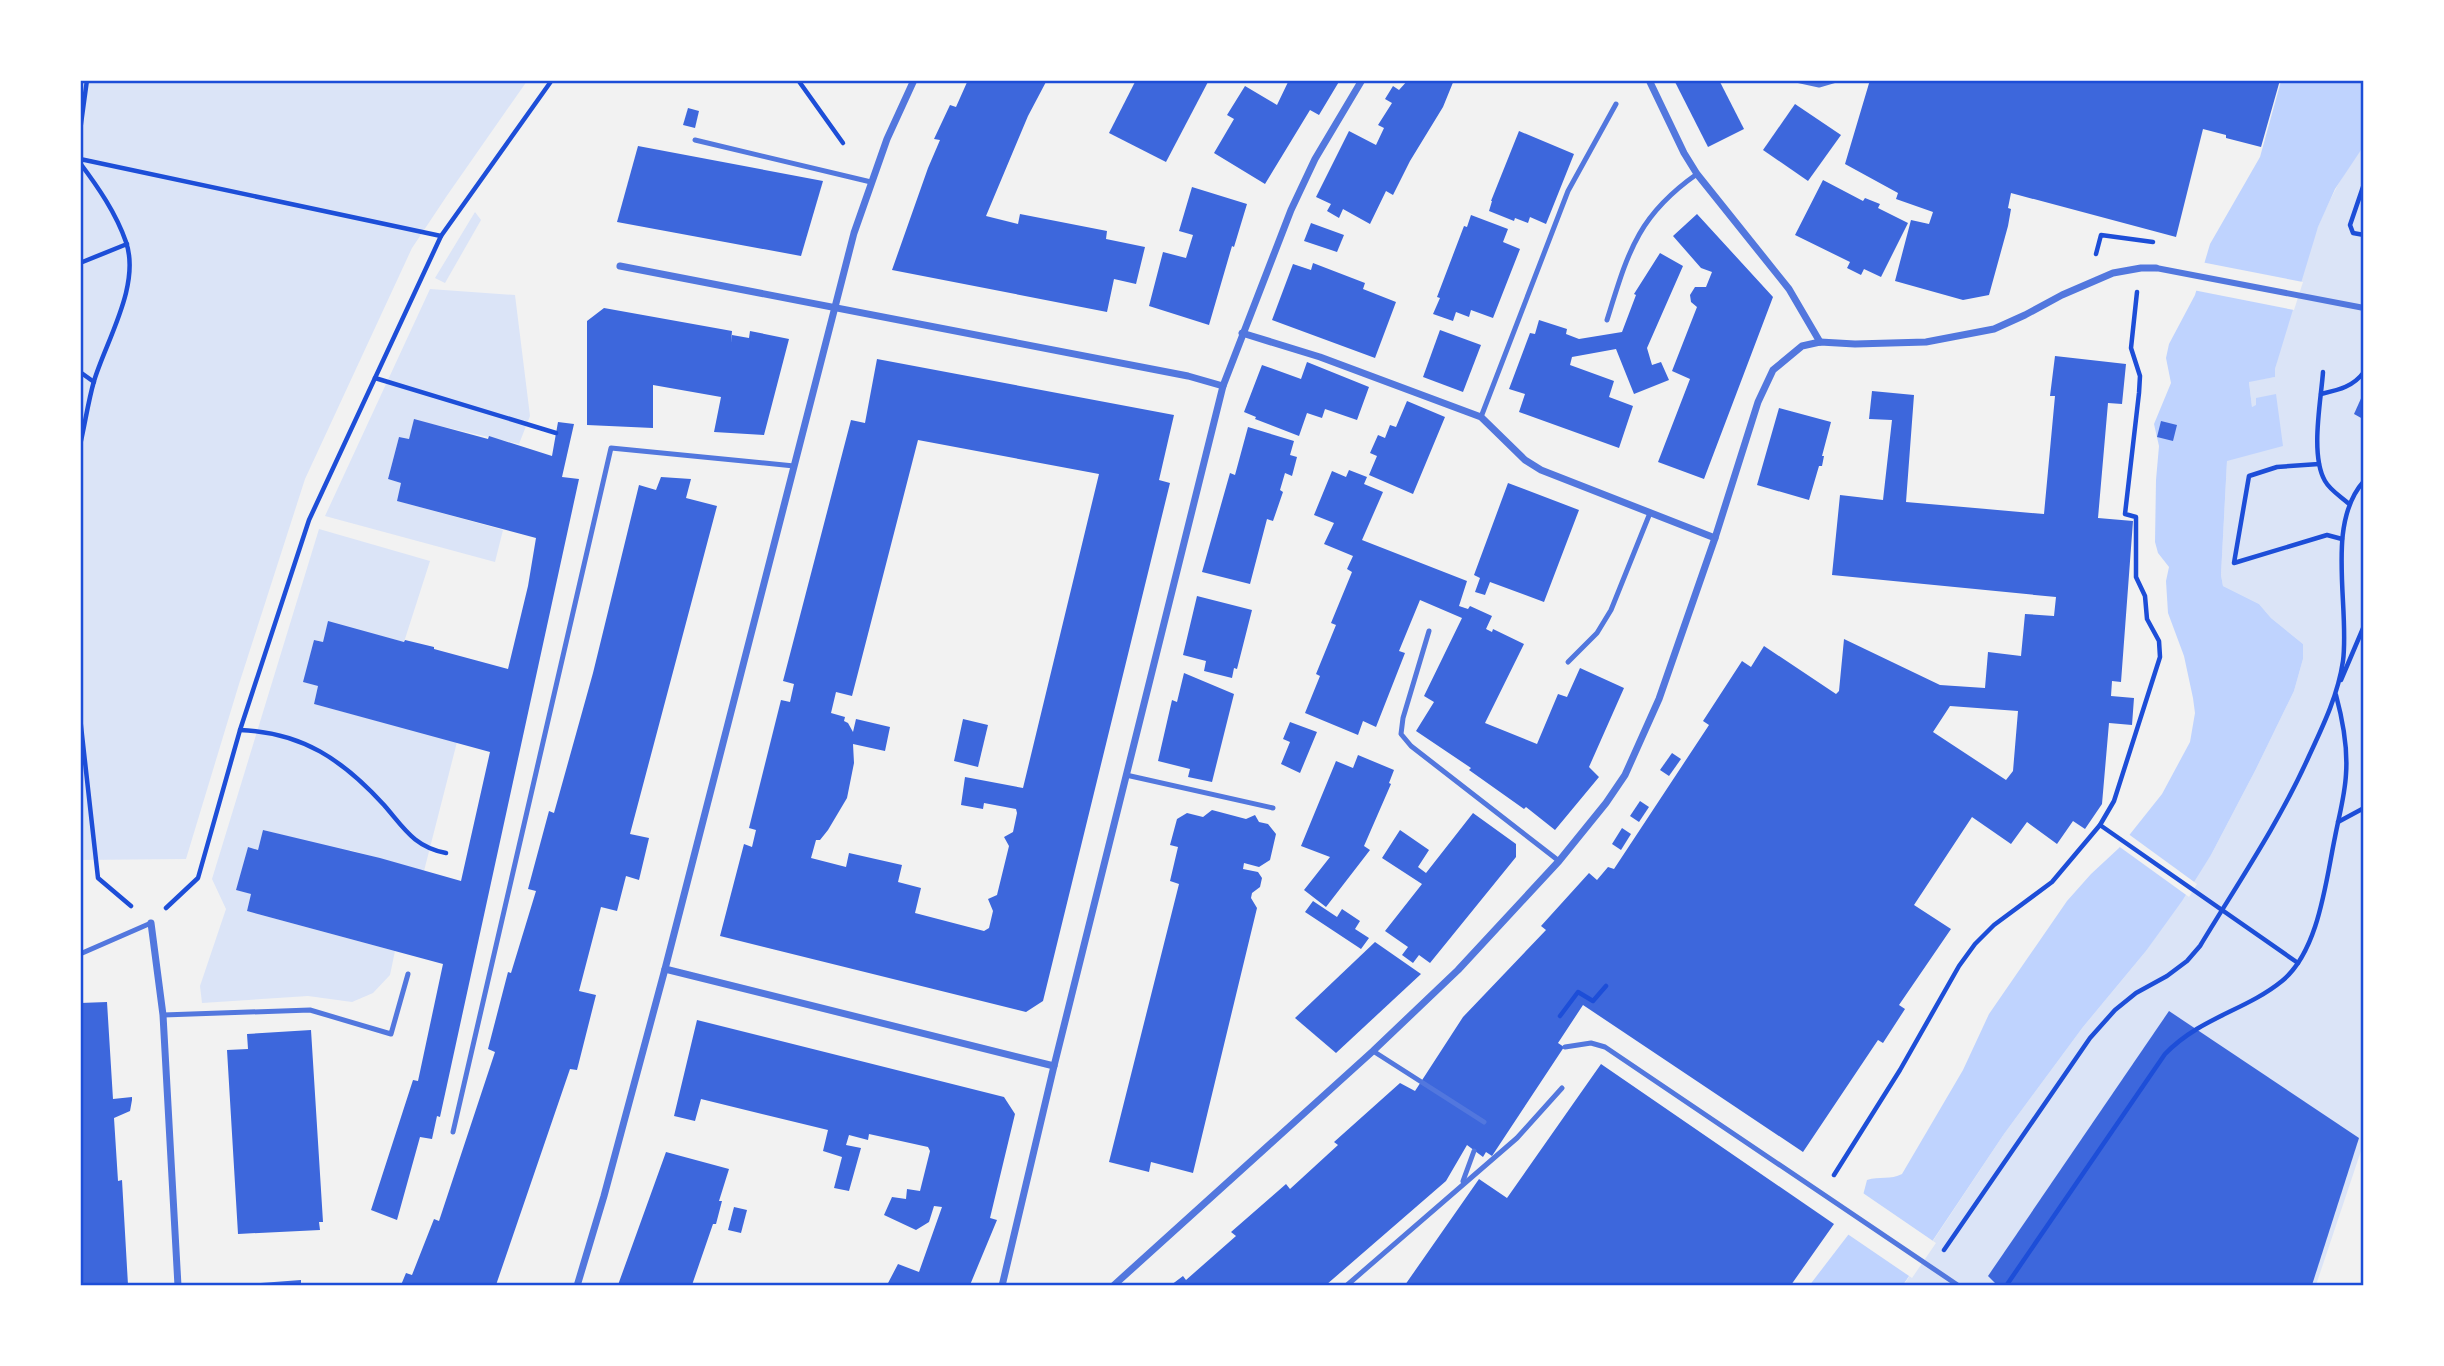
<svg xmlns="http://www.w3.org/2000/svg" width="2444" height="1366" font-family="Bitter,serif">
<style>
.green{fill:#dbe4f7}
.water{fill:#bfd3fe}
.pier{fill:#f2f2f2}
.building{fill:#3d67dc;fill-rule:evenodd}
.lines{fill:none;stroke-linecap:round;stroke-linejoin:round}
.path{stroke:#1d4ed8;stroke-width:4.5}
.service{stroke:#5277de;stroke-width:5}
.pedestrian{stroke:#5277de;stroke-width:6}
.minor{stroke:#5277de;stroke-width:7}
.neatline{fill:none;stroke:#1d4ed8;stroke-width:2.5}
</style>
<rect width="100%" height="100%" fill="#f2f2f2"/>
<g class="green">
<path d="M81 81H527L446 197 412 248 305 479 239 684 186 859 81 860Z"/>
<path d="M2363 147 2364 1142 2316 1285 1903 1286 2004 1134 2083 1027 2146 951 2211 855 2256 769 2294 691 2303 659V644L2271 618 2259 604 2223 586 2221 575 2227 461 2256 406 2252 407 2249 381 2275 377V369C2295 294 2314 209 2363 147Z"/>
<path d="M475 212 481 220 445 283 435 278Z"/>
<path d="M430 289 515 295 530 416 519 444 414 420 409 439 399 437 388 479 401 483 398 501 503 530 495 562 325 516Z"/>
<path d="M319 529 430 561 404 642 328 622 323 642 314 640 304 682 318 686 314 704 457 742 424 871 350 850 349 852 263 830 258 850 248 847 237 889 251 894 247 911 395 951 390 975 373 993 352 1002 308 996 202 1003 200 986 226 909 212 879Z"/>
</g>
<path class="water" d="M2281 81H2363V147L2335 189 2318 227 2275 369V377L2249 382 2252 407 2256 405V398L2276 394 2283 446 2227 461 2221 575 2223 586 2259 604 2271 618 2303 644V659L2294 691 2256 769 2211 855 2182 901 2146 951 2083 1027 2004 1134 1903 1285 1809 1286 1855 1226 1867 1180C1879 1176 1891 1180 1902 1174L1963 1070 1989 1014 2067 901 2091 874 2119 848 2162 794 2190 742 2195 713 2193 698 2184 656 2168 613 2166 581 2169 567 2158 553 2155 542 2156 480 2159 446 2154 424 2171 383 2166 358 2169 344 2195 295 2210 244 2260 157Z"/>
<g class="pier">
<path d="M2201 262 2303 282 2294 310 2193 290Z"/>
<path d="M2127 833 2197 884 2189 897 2117 845Z"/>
<path d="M1860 1191 1936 1243 1912 1278 1846 1233 1852 1224Z"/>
</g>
<g class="building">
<path d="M968 80H1047L1028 116 986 216 1018 224 1020 214 1107 231 1106 239 1145 247 1136 284 1114 279 1107 312 892 270 928 168 940 140 934 139 950 105 956 107Z"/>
<path d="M1136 80H1209L1166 162 1109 133Z"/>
<path d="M1289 80H1340L1319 115 1310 110 1265 184 1214 153 1234 119 1227 115 1245 86 1277 105Z"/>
<path d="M1408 80H1454L1443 107 1410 161 1393 195 1386 191 1370 224 1343 209 1339 218 1327 211 1331 204 1316 197 1349 131 1376 145 1384 128 1378 125 1392 103 1385 99 1393 86 1399 90Z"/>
<path d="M1674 80H1719L1744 129 1708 147Z"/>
<path d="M1870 80H2280L2261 147 2226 138V135L2203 129 2176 237 2011 193 2008 208 2011 209 2008 226 1989 295 1963 300 1895 281 1911 220 1929 224 1933 212 1896 199 1898 193 1845 164Z"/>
<path d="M1795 104 1841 135 1808 181 1763 150Z"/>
<path d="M688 108 699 111 695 128 683 125Z"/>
<path d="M1519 131 1574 154 1546 224 1530 217 1528 223 1515 218 1514 221 1489 211 1492 201H1491Z"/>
<path d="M638 146 823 181 801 256 617 222Z"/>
<path d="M1823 180 1863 201 1865 198 1880 204 1878 208 1908 223 1881 277 1864 269 1861 275 1847 268 1850 262 1795 235Z"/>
<path d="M1192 187 1247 204 1234 247 1232 246 1209 325 1149 306 1163 252 1186 258 1193 235 1179 231Z"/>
<path d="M1697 214 1773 297 1704 479 1658 462 1690 379 1672 371 1697 307 1691 302 1690 295 1695 287H1706L1712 272 1701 268 1673 236Z"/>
<path d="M1471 215 1508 229 1503 242 1520 249 1493 318 1471 310 1469 317 1456 312 1453 321 1433 314 1440 298 1437 297 1464 226 1467 227Z"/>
<path d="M1311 223 1344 235 1337 252 1304 241Z"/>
<path d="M1660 253 1683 266 1647 348 1652 365 1661 362 1669 380 1634 394 1616 349 1572 357 1570 365 1614 381 1609 397 1633 406 1619 448 1519 412 1525 394 1509 389 1530 333 1535 334 1539 320 1567 329 1566 334 1579 339 1622 332 1636 295 1634 294Z"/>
<path d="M1313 263 1365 283 1363 289 1396 302 1375 358 1272 320 1293 264 1311 270Z"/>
<path d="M604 308 732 331 731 343 732 335 749 338 750 331 789 339 764 435 714 432 721 397 653 385V428L587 425V321Z"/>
<path d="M1440 330 1481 345 1463 392 1423 377Z"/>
<path d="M2055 356 2126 364 2122 404 2108 403 2098 518 2133 521 2121 682 2112 681 2111 696 2134 698 2132 725 2109 723 2102 804 2085 829 2073 821 2057 844 2027 822 2011 844 1972 817 1914 905 1951 929 1899 1005 1905 1009 1883 1043 1878 1040 1803 1152 1583 1005 1558 1043 1564 1047 1492 1156 1486 1152 1483 1157 1467 1145 1446 1181 1326 1285H1171L1183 1276 1186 1280 1236 1236 1231 1232 1286 1184 1290 1189 1338 1145 1334 1142 1400 1083 1415 1091 1463 1017 1546 930 1541 926 1589 873 1597 880 1608 867 1614 869 1709 725 1703 721 1742 661 1751 667 1764 646 1836 694 1839 691 1844 639 1940 685 1985 688 1988 652 2021 656 2025 614 2054 616 2056 597 1832 575 1840 495 1883 500 1892 420 1869 419 1872 391 1914 395 1906 502 2044 514 2055 396H2050ZM1950 706 2018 711 2013 771 2006 780 1933 732Z"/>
<path d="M877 359 1174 415 1159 480 1170 483 1043 1001 1026 1012 720 936 744 844 752 847 756 830 749 828 781 700 790 702 794 684 783 681 851 420 865 423ZM918 440 1099 474 1023 788 965 777 961 805 983 809 984 803 1016 809 1017 813 1013 832 1004 837 1009 846 997 895 988 899 993 911 989 928 984 931 915 913 921 888 898 882 902 865 849 853 846 867 811 858 816 840H820L828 830 847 798 854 763 853 744 885 751 890 727 856 719 853 732 848 723 844 721 845 717 831 713 836 692 852 696Z"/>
<path d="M1307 362 1369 387 1357 420 1325 409 1322 418 1307 413 1299 436 1255 419 1256 417 1244 412 1262 365 1301 379Z"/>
<path d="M2363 394V419L2354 414Z"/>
<path d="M1407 401 1445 417 1413 494 1369 475 1377 456 1370 453 1378 435 1385 438 1390 425 1396 427Z"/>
<path d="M1779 408 1831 422 1822 456H1824L1822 466H1819L1809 500 1757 485Z"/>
<path d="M414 419 488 439 489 436 552 456 558 422 574 424 562 477 579 479 440 1117 437 1116 432 1139 420 1137 397 1220 371 1210 413 1080 418 1081 443 964 247 911 251 894 236 890 248 847 258 850 263 830 380 858 461 881 490 752 314 704 318 686 303 682 314 640 323 642 328 621 404 642 405 640 434 647V649L508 669 528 586 536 538 397 501 401 483 388 479 399 437 409 439Z"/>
<path d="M2161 421 2177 425 2173 441 2157 437Z"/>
<path d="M1248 427 1294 441 1290 455 1297 457 1292 476 1285 473 1280 490 1283 492 1273 521 1267 519 1250 584 1202 572 1230 473 1235 475Z"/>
<path d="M1349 470 1367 477 1364 484 1383 492 1362 540 1467 581 1459 606 1468 609 1470 606 1492 616 1486 629 1492 632 1493 629 1524 644 1485 723 1537 744 1558 694 1567 697 1580 668 1624 688 1589 767 1599 777 1555 830 1526 807 1524 809 1469 770 1471 768 1416 731 1434 702 1424 696 1462 618 1420 600 1399 651 1405 653 1376 727 1363 721 1358 735 1305 713 1320 676 1316 674 1336 625 1331 623 1352 572 1347 569 1353 556 1324 544 1334 523 1314 515 1332 471 1346 477Z"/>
<path d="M661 477 691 479 686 498 717 506 630 834 649 838 639 880 626 876 617 911 601 907 579 991 596 995 577 1070 570 1069 496 1285H401L406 1273 412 1275 434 1219 439 1221 495 1052 488 1049 508 972 511 973 536 891 528 889 549 811 554 813 593 673 639 485 656 490Z"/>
<path d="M1508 483 1579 510 1544 602 1490 582 1485 595 1475 592 1480 578 1474 575Z"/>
<path d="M1197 596 1252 610 1237 669 1234 668 1232 678 1204 671 1206 661 1183 655Z"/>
<path d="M1184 673 1234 694 1212 782 1188 777 1190 769 1158 761 1172 700 1177 702Z"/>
<path d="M963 719 988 725 978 767 954 761Z"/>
<path d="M1290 722 1317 732 1300 773 1281 764 1290 742 1283 739Z"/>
<path d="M1672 753 1681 759 1669 776 1660 770Z"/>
<path d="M1358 755 1394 770 1389 783 1391 784 1364 846 1370 850 1326 907 1304 890 1330 857 1301 846 1336 761 1353 768Z"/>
<path d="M1640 801 1649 807 1639 822 1630 816Z"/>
<path d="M1212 810 1246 819 1255 815 1259 822 1268 824 1276 834 1270 860 1259 867 1244 863 1243 869 1258 872 1262 878 1260 887 1252 893 1251 898 1257 908 1193 1173 1151 1162 1149 1172 1109 1162 1179 884 1170 881 1178 847 1170 845 1177 819 1187 813 1203 817Z"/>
<path d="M1473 813 1516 844V857L1430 963 1419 955 1413 963 1402 955 1408 947 1385 931 1422 884 1382 858 1400 830 1429 850 1418 867 1426 873Z"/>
<path d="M1622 828 1631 834 1621 850 1612 844Z"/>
<path d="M1313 901 1337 917 1342 909 1360 921 1355 929 1369 938 1361 949 1305 912Z"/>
<path d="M1375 942 1421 974 1336 1053 1295 1018Z"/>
<path d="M107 1002 113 1099 132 1097V1100L130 1111 114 1118 118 1181 122 1180 128 1285H80V1003Z"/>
<path d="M2169 1011 2359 1138 2312 1285H1997L1988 1276Z"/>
<path d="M697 1020 1004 1097 1015 1114 990 1218 997 1220 970 1285H887L898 1264 919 1272 942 1207 934 1206 929 1222 916 1230 884 1215 892 1197 906 1199 907 1189 920 1191 930 1151 928 1147 869 1134 868 1140 849 1135 846 1145 861 1148 849 1191 834 1188 842 1157 823 1151 828 1130 701 1099 695 1121 674 1116Z"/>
<path d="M311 1030 323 1222H319L320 1230 238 1234 227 1050 248 1049 247 1034Z"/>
<path d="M1601 1064 1834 1224 1791 1285H1405L1479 1179 1507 1198Z"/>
<path d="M666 1152 729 1169 719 1201H722L716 1224H713L692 1285H618Z"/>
<path d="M734 1207 747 1210 741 1233 728 1230Z"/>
<path d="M301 1280V1285H248V1284Z"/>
</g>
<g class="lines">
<g class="path">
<path d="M798 80 843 143"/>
<path d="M80 131 87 80"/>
<path d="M80 159 441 236"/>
<path d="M80 163C98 187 116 213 126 242 141 285 106 341 94 381 88 402 85 424 80 445"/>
<path d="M2364 184 2350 225 2353 233 2364 235"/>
<path d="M2096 254 2101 235 2153 242"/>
<path d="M80 263 127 244"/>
<path d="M80 372 94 382"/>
<path d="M2323 372C2321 401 2310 455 2325 481 2330 490 2340 496 2348 503"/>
<path d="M375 378 556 433"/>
<path d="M2321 394C2338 390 2353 387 2364 372"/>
<path d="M2319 464 2277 467 2249 476 2234 563 2327 535 2342 539"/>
<path d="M2341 680 2364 626"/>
<path d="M80 717 98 878 131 906"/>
<path d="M240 730C302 732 343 760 384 805 404 828 414 847 446 853"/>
<path d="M2338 822 2364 808"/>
<path d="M2100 825 2298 963"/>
<path d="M166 908 198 878 240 730 309 520 441 236 552 80"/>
<path d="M1560 1016 1578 992 1593 1001 1606 986"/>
<path d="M1834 1175 1900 1070 1959 966 1975 944 1994 925 2052 882 2100 825 2114 801 2160 657 2159 641 2147 619 2145 596 2136 577V517L2125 514 2139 393 2140 376 2131 348 2137 292"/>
<path d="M1944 1250 2090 1038 2115 1010 2136 993 2167 976 2187 961 2200 946C2238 883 2279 823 2309 756 2323 726 2338 695 2343 661 2350 607 2325 524 2364 481"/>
<path d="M2006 1286 2165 1054C2201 1017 2245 1011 2282 981 2319 951 2326 880 2335 837 2339 816 2345 795 2346 774 2348 747 2343 721 2336 695"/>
</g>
<g class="service">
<path d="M1796 80 1819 85 1836 80"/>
<path d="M695 140 871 182"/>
<path d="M1607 320C1628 253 1637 216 1697 174"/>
<path d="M1481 417 1568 191 1616 104"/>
<path d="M1429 631 1403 718 1401 734 1411 746 1559 861"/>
<path d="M1568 662 1597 633 1611 610 1650 513"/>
<path d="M1126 775 1273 808"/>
<path d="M80 954 151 923"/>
<path d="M163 1015 310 1010 391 1034 408 974"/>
<path d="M1565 1047 1591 1043 1605 1047 1959 1286"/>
<path d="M1373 1051 1484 1122"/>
<path d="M453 1132 611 448 794 466"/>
<path d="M1463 1181 1474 1151"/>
<path d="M1346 1286 1517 1138 1562 1088"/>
</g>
<path class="pedestrian" d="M2156 268 2364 308"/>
<g class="minor">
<path d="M1649 80 1684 153 1697 174 1789 289 1820 342"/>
<path d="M620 266 1188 376 1223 386"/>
<path d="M1242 333 1320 357 1481 417 1525 460 1541 470 1715 538"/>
<path d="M151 923 163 1015 178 1286"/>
<path d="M665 969 1054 1066"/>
<path d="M577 1286 604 1196 665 969 854 233 887 139 914 80"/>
<path d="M1002 1286 1054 1066 1223 386 1291 210 1315 159 1362 80"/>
<path d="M1113 1286 1373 1051 1458 970 1559 861 1606 803 1625 775 1659 699 1715 538 1758 402 1773 370 1802 346 1820 342 1855 344 1926 342 1994 329 2025 315 2062 295 2113 273 2141 268H2156"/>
</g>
</g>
<rect width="2444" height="1366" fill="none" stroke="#ffffff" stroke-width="164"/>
<rect x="82" y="82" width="2280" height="1202" class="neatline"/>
</svg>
